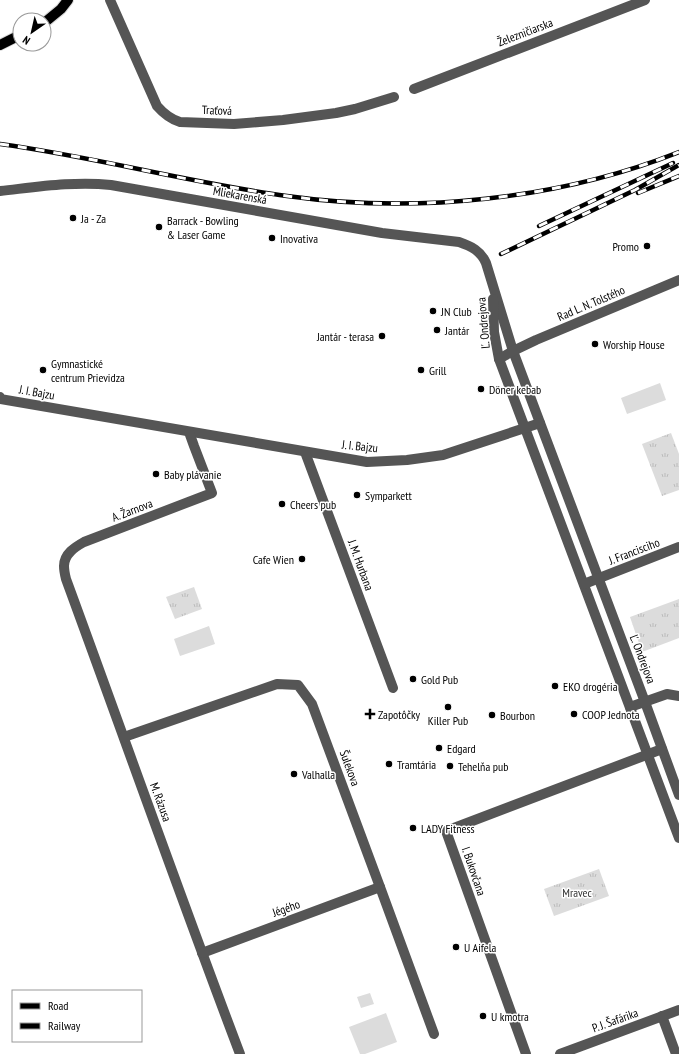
<svg xmlns="http://www.w3.org/2000/svg" width="679" height="1054" font-family="'PT Sans Narrow',sans-serif">
<style>
.grass{fill:url(#grass-tufts)}
.pitch{fill:#dcdcdc}
.lines{fill:none;stroke-linecap:round;stroke-linejoin:round}
.major-casing{stroke:#dbdbdb;stroke-width:12}
.minor{stroke:#555;stroke-width:10}
.major{stroke:#000;stroke-width:10}
.rail-casing{stroke:#000;stroke-width:4.5}
.rail{stroke:#fff;stroke-width:3;stroke-dasharray:9;stroke-linecap:butt}
.poi-dot{fill:#000;stroke:#fff;stroke-width:1.5}
.labels{text-anchor:middle;dominant-baseline:central;stroke-width:3;stroke-linejoin:round;paint-order:stroke}
.street-label{font-size:12px;fill:#000;stroke:#fff}
.poi-label{font-size:12px;fill:#000;stroke:#fff;text-anchor:start}
.park-label{font-size:12px;fill:#333;stroke:#fff}
</style>
<defs>
<pattern id="grass-tufts" width="24" height="20" patternUnits="userSpaceOnUse"><rect width="24" height="20" fill="#dcdcdc"/><path d="M3 7l-1-3M5 7V3M7 7l1-3M15 17l-1-3M17 17v-4M19 17l1-3" fill="none" stroke="#bbb"/></pattern>
</defs>
<rect width="100%" height="100%" fill="#fff"/>
<g class="grass">
<path d="M671 433 679 454V490L662 496 642 444Z"/>
<path d="M194 587 202 609 175 619 166 597Z"/>
<path d="M679 599V638L642 652 630 617Z"/>
<path d="M599 869 609 896 554 916 544 889Z"/>
</g>
<g class="pitch">
<path d="M660 383 666 400 627 414 621 398Z"/>
<path d="M209 626 215 644 180 656 174 639Z"/>
<path d="M370 993 374 1004 361 1008 357 997Z"/>
<path d="M386 1013 397 1042 365 1054H360L349 1027Z"/>
</g>
<g class="lines">
<defs>
<g id="major">
<path d="M44 23 61 9 68 0"/>
<path d="M0 45 20 35"/>
</g>
</defs>
<use href="#major" class="major-casing"/>
<g class="minor">
<path d="M110 0 157 106C164 114 170 119 180 122L234 124 283 120 336 113 355 109 394 97"/>
<path d="M414 89 645 0"/>
<path d="M0 191C37 187 74 181 111 185L382 233 459 242C471 246 481 251 486 263L513 351 645 702 679 795"/>
<path d="M493 299 494 332 499 359 679 838"/>
<path d="M499 359 513 351 536 340 679 280"/>
<path d="M0 397V399L367 462 407 460 443 455 540 423"/>
<path d="M189 432 194 446 212 493 84 542C75 547 64 554 64 566 64 570 65 575 66 579 124 737 180 896 240 1054"/>
<path d="M305 452 393 688"/>
<path d="M584 584 679 547"/>
<path d="M630 707 667 694 679 696"/>
<path d="M124 737 277 684 298 685 312 704 380 887 434 1034"/>
<path d="M202 953 380 887"/>
<path d="M662 1016 676 1054"/>
<path d="M526 1054 446 831 662 749"/>
<path d="M560 1054 679 1010"/>
</g>
<use href="#major" class="major"/>
<defs>
<g id="rail">
<path d="M0 144C96 157 190 183 287 196 415 214 558 200 679 152"/>
<path d="M638 193 679 176"/>
<path d="M539 226 673 163"/>
<path d="M501 254 635 190 679 165"/>
</g>
</defs>
<use href="#rail" class="rail-casing"/>
<use href="#rail" class="rail"/>
</g>
<g class="poi-dot">
<circle cx="73" cy="218" r="4"/>
<circle cx="159" cy="227" r="4"/>
<circle cx="272" cy="238" r="4"/>
<circle cx="647" cy="246" r="4"/>
<circle cx="433" cy="311" r="4"/>
<circle cx="437" cy="330" r="4"/>
<circle cx="382" cy="336" r="4"/>
<circle cx="595" cy="344" r="4"/>
<circle cx="43" cy="370" r="4"/>
<circle cx="421" cy="370" r="4"/>
<circle cx="481" cy="389" r="4"/>
<circle cx="156" cy="474" r="4"/>
<circle cx="357" cy="495" r="4"/>
<circle cx="282" cy="504" r="4"/>
<circle cx="302" cy="559" r="4"/>
<circle cx="413" cy="679" r="4"/>
<circle cx="555" cy="686" r="4"/>
<circle cx="448" cy="707" r="4"/>
<path d="M368 708h4v4h4v4h-4v4h-4v-4h-4v-4h4z"/>
<circle cx="574" cy="714" r="4"/>
<circle cx="492" cy="715" r="4"/>
<circle cx="439" cy="748" r="4"/>
<circle cx="389" cy="764" r="4"/>
<circle cx="450" cy="766" r="4"/>
<circle cx="294" cy="774" r="4"/>
<circle cx="413" cy="828" r="4"/>
<circle cx="456" cy="947" r="4"/>
<circle cx="483" cy="1016" r="4"/>
</g>
<g class="labels">
<g class="street-label">
<text transform="translate(525 32) rotate(-21)">Železničiarska</text>
<text transform="translate(217 110) rotate(2)">Traťová</text>
<text transform="translate(240 195) rotate(10)">Mliekarenská</text>
<text transform="translate(591 303) rotate(-23)">Rad L. N. Tolstého</text>
<text transform="translate(483 323) rotate(-95)">Ľ. Ondrejova</text>
<text transform="translate(37 392) rotate(10)">J. I. Bajzu</text>
<text transform="translate(360 446) rotate(6)">J. I. Bajzu</text>
<text transform="translate(132 510) rotate(-21)">A. Žarnova</text>
<text transform="translate(634 551) rotate(-21)">J. Francisciho</text>
<text transform="translate(361 565) rotate(70)">J. M. Hurbana</text>
<text transform="translate(643 659) rotate(69)">Ľ. Ondrejova</text>
<text transform="translate(350 768) rotate(70)">Šulekova</text>
<text transform="translate(161 802) rotate(70)">M. Rázusa</text>
<text transform="translate(474 871) rotate(71)">I. Bukovčana</text>
<text transform="translate(286 908) rotate(-20)">Jégého</text>
<text transform="translate(615 1020) rotate(-20)">P. J. Šafárika</text>
</g>
<g class="poi-label">
<text x="81" y="218">Ja - Za</text>
<text x="167" y="220">Barrack - Bowling<tspan x="167" dy="14">&amp; Laser Game</tspan></text>
<text x="280" y="238">Inovativa</text>
<text x="639" y="246" text-anchor="end">Promo</text>
<text x="441" y="311">JN Club</text>
<text x="445" y="330">Jantár</text>
<text x="374" y="336" text-anchor="end">Jantár - terasa</text>
<text x="603" y="344">Worship House</text>
<text x="51" y="363">Gymnastické<tspan x="51" dy="14">centrum Prievidza</tspan></text>
<text x="429" y="370">Grill</text>
<text x="489" y="389">Döner kebab</text>
<text x="164" y="474">Baby plávanie</text>
<text x="365" y="495">Symparkett</text>
<text x="290" y="504">Cheers pub</text>
<text x="294" y="559" text-anchor="end">Cafe Wien</text>
<text x="421" y="679">Gold Pub</text>
<text x="563" y="686">EKO drogéria</text>
<text x="378" y="714">Zapotôčky</text>
<text x="582" y="714">COOP Jednota</text>
<text x="500" y="715">Bourbon</text>
<text x="448" y="720" text-anchor="middle">Killer Pub</text>
<text x="447" y="748">Edgard</text>
<text x="397" y="764">Tramtária</text>
<text x="458" y="766">Tehelňa pub</text>
<text x="302" y="774">Valhalla</text>
<text x="421" y="828">LADY Fitness</text>
<text x="464" y="947">U Aifela</text>
<text x="491" y="1016">U kmotra</text>
</g>
<g class="park-label">
<text x="577" y="892">Mravec</text>
</g>
</g>
<rect x="12" y="990" width="130" height="52" fill="#ffffff" stroke="#999999"/>
<rect x="20" y="1003" width="20" height="6" fill="#000000" stroke="#999999"/>
<text x="48" y="1010" font-size="12" fill="#000000">Road</text>
<rect x="20" y="1023" width="20" height="6" fill="#000000" stroke="#999999"/>
<text x="48" y="1030" font-size="12" fill="#000000">Railway</text>
<g transform="translate(32 32) rotate(214)"><circle r="19" fill="#ffffff" stroke="#999999"/>
<path d="M0-3L7 15L0 10L-7 15Z" fill="#000000"/>
<text y="-6" font-size="11" font-weight="bold" text-anchor="middle" fill="#000000">N</text>
</g>
</svg>
